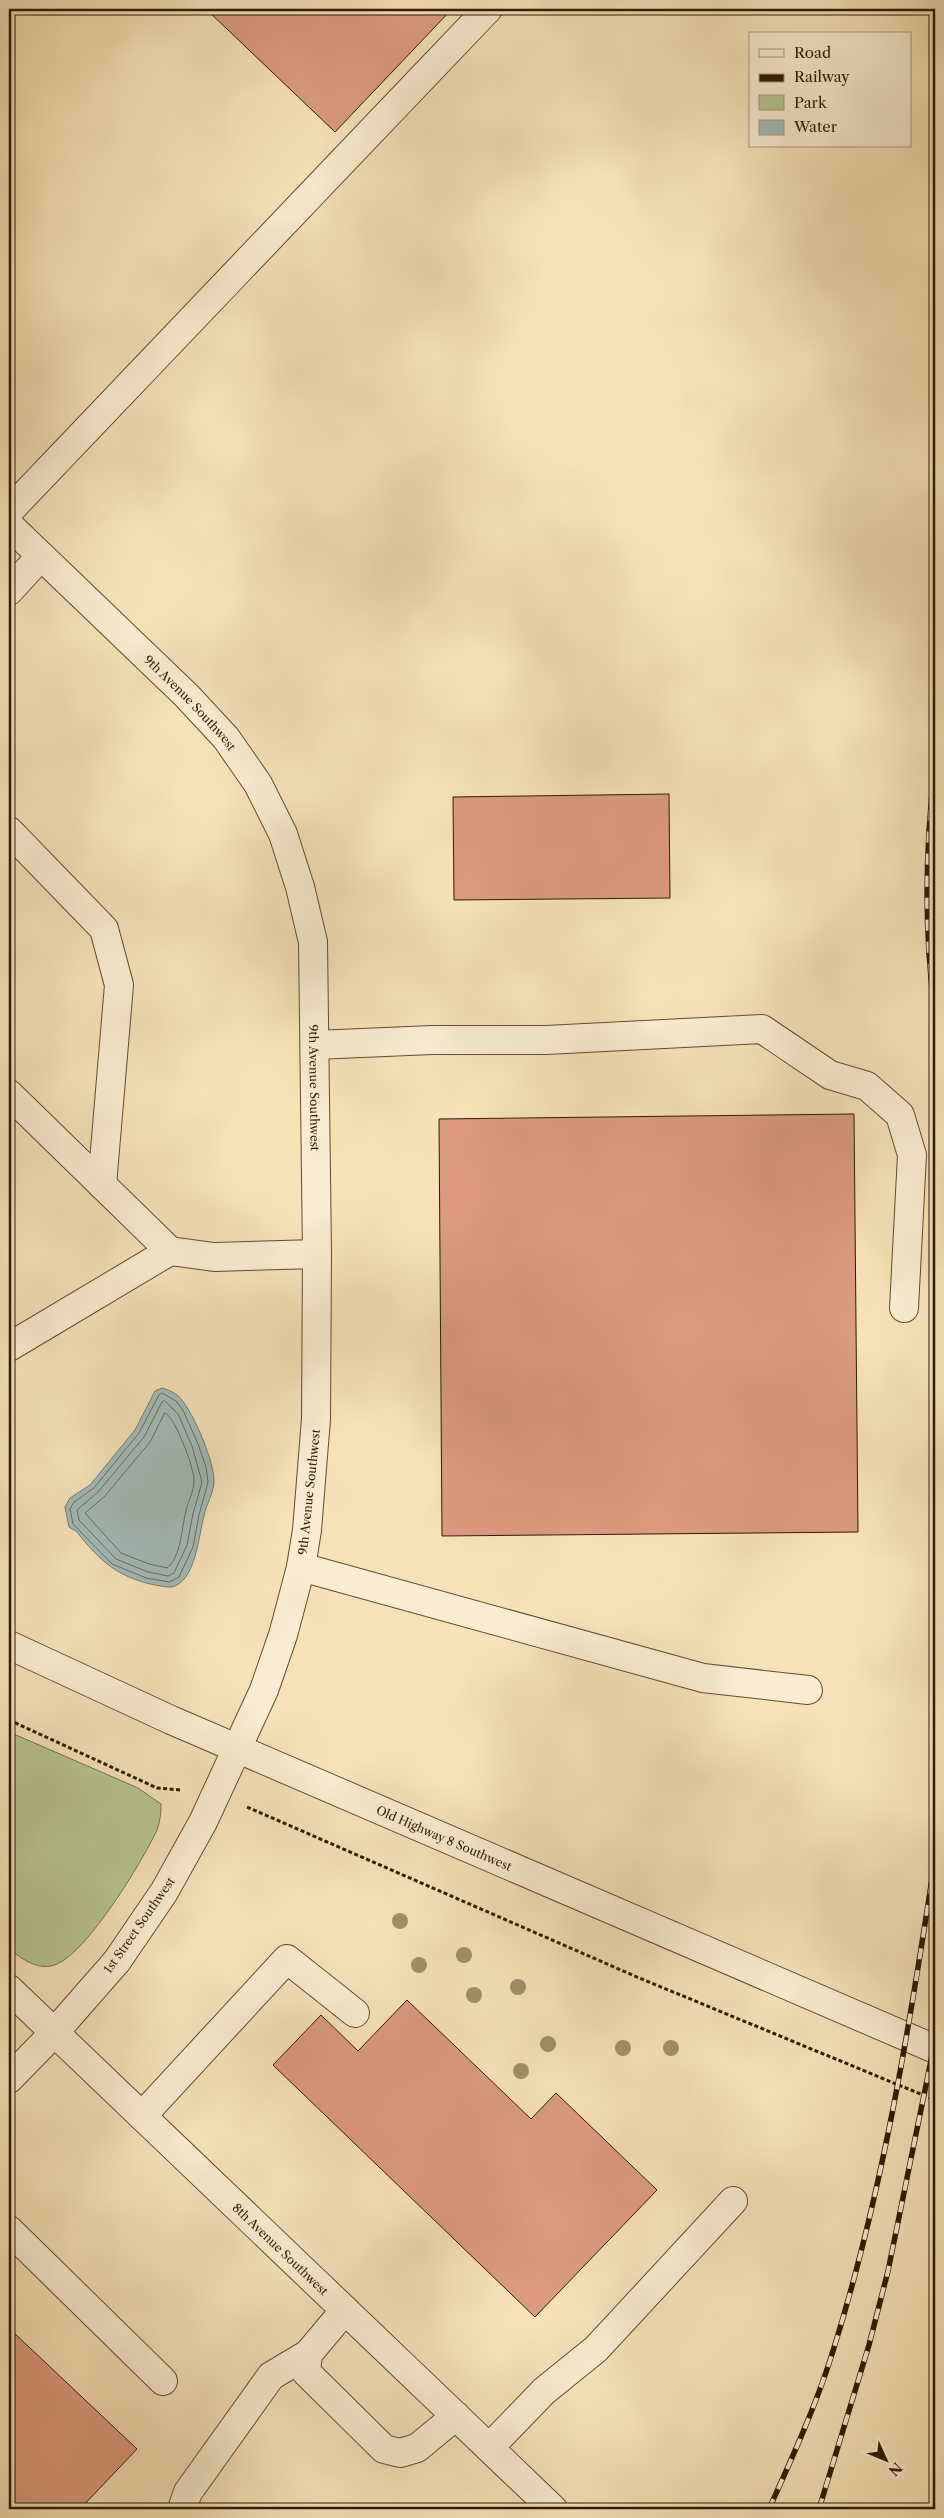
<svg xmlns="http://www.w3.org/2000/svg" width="944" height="2518" font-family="'Libre Caslon Text',serif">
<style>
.green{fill:#b8c492;stroke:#746f49}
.water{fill:#a2bbb9;stroke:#747b6f}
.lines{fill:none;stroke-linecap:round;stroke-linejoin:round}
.shore{stroke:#686a5c;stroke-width:1}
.building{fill:#dc9b7e;stroke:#2f1a00}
.minor-casing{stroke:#614c2e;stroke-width:30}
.path{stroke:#2f1a00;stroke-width:3;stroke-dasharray:4 2.5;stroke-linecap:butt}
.minor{stroke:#faecd0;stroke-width:28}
.rail-casing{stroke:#2f1a00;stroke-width:5.5}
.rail{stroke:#faecd0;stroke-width:4;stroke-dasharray:11;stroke-linecap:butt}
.tree{fill:#a0906b}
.labels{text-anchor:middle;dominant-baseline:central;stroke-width:5;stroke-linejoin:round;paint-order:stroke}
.street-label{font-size:12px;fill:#2f1a00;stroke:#faecd0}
</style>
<rect width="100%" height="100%" fill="#f7e2b7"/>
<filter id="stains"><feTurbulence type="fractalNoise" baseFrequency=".004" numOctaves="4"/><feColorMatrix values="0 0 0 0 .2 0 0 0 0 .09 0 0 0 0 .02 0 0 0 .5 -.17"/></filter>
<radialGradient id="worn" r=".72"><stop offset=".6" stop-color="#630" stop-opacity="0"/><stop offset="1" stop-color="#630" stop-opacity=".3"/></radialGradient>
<path class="green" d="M9 1732 138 1788 161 1804C161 1813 160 1822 157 1830 142 1862 88 1951 57 1964 40 1972 21 1959 9 1948Z"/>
<path class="water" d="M162 1388C169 1390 176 1393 181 1399 194 1414 215 1463 214 1483 213 1494 206 1505 204 1516 199 1534 196 1575 177 1585 171 1589 162 1586 155 1585 117 1577 100 1561 76 1531L69 1527 65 1507 70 1498 90 1485 135 1430 155 1391Z"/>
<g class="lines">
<g class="shore">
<path d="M162 1393 176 1401 183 1410 198 1444 206 1467 208 1482 199 1515 193 1547 179 1577 169 1582 146 1578 112 1564 73 1524 70 1509 74 1502 94 1488 139 1433 159 1395Z"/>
<path d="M165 1401 178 1414 192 1446 202 1482 193 1514 187 1545 174 1573 168 1576 148 1572 116 1559 79 1520 77 1510 98 1492 144 1437 162 1402Z"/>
<path d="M165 1413C174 1414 195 1470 194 1481 194 1491 188 1501 186 1511 181 1529 182 1555 167 1568L149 1564 121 1553 85 1513 104 1497 150 1442Z"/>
</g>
</g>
<g class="building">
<path d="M206 9H452L335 132Z"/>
<path d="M669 794 670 898 454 900 453 797Z"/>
<path d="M854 1114 858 1532 442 1536 439 1119Z"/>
<path d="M407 2000 531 2119 556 2093 657 2190 535 2317 273 2065 321 2015 358 2051Z"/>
<path d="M12 2331 137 2449 80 2509H9V2335Z"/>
</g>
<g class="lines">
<defs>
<g id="minor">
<path d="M9 511 488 9"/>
<path id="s1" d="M9 525 187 696 226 738 258 784 283 834 300 887 313 942 317 1254 316 1419 307 1530 301 1567 283 1635 264 1690 203 1822 164 1892 117 1961 54 2033 9 2079"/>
<path d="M9 591 41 556"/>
<path d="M9 831 104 929 119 985 102 1185"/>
<path d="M315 1045 432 1040H546L762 1029 830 1075 867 1086 900 1115 912 1155 904 1308"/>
<path d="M9 1094 170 1251 214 1257 317 1254"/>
<path d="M9 1347 170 1251"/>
<path d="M301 1567 703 1678 808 1690"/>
<path id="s2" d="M9 1645 171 1720 935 2049"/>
<path id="s3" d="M9 1989 553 2509"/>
<path d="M142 2116 287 1959 355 2013"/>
<path d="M9 2230 163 2381"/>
<path d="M345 2310 308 2354 306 2372 384 2449 400 2453 417 2448 456 2416"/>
<path d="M489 2448 544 2391 596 2349 733 2201"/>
<path d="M182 2509 188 2492 271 2376 308 2354"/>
</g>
</defs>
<use href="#minor" class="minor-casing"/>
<g class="path">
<path d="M9 1720 157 1788 181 1790"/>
<path d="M247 1807 637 1977 935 2100"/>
</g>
<use href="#minor" class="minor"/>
<defs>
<g id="rail">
<path d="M935 766C925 848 924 932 935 1014"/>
<path d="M769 2509C792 2458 816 2406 833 2351 883 2191 910 2024 935 1859"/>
<path d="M819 2509 869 2345 888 2271 935 2041"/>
</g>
</defs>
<use href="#rail" class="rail-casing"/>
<use href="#rail" class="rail"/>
</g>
<g class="tree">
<circle cx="400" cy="1921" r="8"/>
<circle cx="464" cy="1955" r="8"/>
<circle cx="419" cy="1965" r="8"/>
<circle cx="518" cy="1987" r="8"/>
<circle cx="474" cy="1995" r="8"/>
<circle cx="548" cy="2044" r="8"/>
<circle cx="623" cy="2048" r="8"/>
<circle cx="671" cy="2048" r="8"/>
<circle cx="521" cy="2071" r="8"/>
</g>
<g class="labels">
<g class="street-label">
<text stroke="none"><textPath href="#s1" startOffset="254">9th Avenue Southwest</textPath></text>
<text stroke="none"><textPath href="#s1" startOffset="674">9th Avenue Southwest</textPath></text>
<text transform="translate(309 1492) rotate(-84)">9th Avenue Southwest</text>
<text stroke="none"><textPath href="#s2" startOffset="476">Old Highway 8 Southwest</textPath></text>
<text transform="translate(139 1925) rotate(-55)">1st Street Southwest</text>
<text stroke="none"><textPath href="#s3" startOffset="376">8th Avenue Southwest</textPath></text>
</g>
</g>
<rect width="944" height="2518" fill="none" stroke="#f7e2b7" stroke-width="30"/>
<rect x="10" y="10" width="924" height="2498" fill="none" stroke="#2f1a00" stroke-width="2.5"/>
<rect x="15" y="15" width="914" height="2488" fill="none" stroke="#2f1a00"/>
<rect x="749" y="32" width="162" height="115" fill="#faecd0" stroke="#a9987d"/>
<rect x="759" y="49" width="25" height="8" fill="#faecd0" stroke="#a9987d"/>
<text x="794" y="58" font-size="15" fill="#2f1a00">Road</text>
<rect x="759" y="74" width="25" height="8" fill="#2f1a00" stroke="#a9987d"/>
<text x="794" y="82" font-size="15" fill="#2f1a00">Railway</text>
<rect x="759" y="95" width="25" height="15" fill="#b8c492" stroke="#a9987d"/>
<text x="794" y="108" font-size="15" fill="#2f1a00">Park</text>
<rect x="759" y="120" width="25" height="15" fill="#a2bbb9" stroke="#a9987d"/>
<text x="794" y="132" font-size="15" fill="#2f1a00">Water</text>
<g transform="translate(886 2460) rotate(134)" stroke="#faecd0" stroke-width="4" paint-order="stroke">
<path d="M0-4L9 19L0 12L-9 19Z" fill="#2f1a00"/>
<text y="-8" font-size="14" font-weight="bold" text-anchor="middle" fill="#2f1a00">N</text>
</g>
<rect width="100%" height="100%" filter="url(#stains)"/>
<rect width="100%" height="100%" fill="url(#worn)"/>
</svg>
